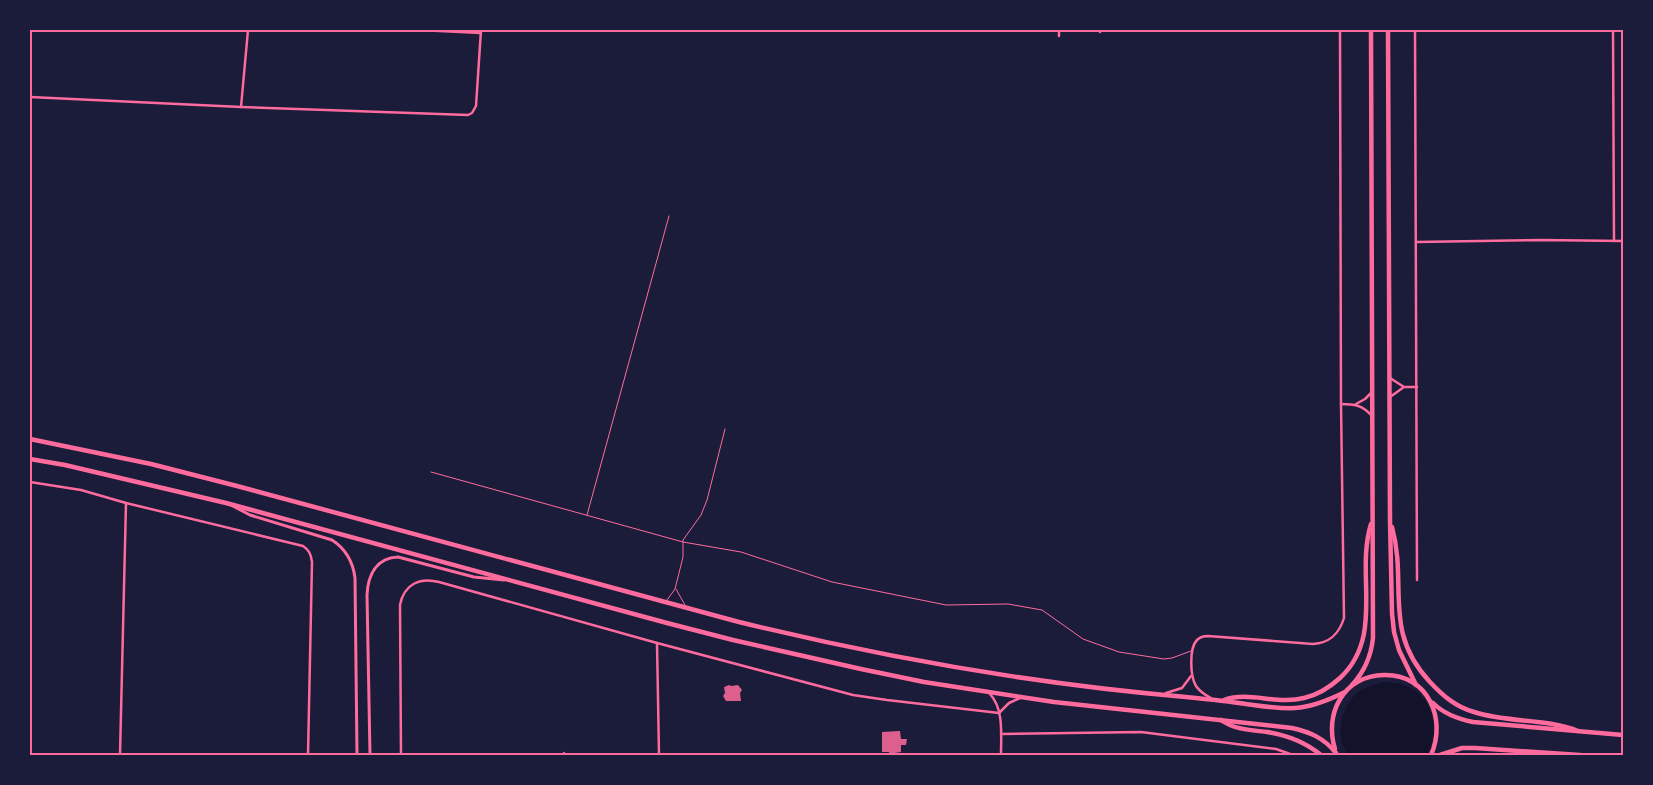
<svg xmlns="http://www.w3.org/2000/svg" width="1653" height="785" font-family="'Roboto Condensed',sans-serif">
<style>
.water{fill:#12122b}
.building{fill:#dd5f8e}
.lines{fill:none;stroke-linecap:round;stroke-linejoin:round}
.service{stroke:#ff6b9d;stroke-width:1}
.minor{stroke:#ff6b9d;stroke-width:2.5}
.tertiary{stroke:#ff6b9d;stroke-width:3}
.primary{stroke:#ff6b9d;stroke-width:4.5}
.neatline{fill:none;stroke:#ff6b9d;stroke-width:2}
</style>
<rect width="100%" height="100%" fill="#1b1b3a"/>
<path class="water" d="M1385 682C1390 683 1396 683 1401 684 1433 694 1441 727 1427 755H1348C1335 737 1340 709 1356 694 1364 687 1374 685 1385 682Z"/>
<g class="building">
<path d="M729 685 731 686 738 685 742 690 740 693 741 701H726L723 696 725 693 724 687Z"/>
<path d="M900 731 901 739H907L906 745H901V752L889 754V752H882V732Z"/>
</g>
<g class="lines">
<g class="service">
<path d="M431 472 683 542 741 552 832 582 946 605 1008 604 1042 610 1083 639 1119 652 1164 659 1172 658 1191 651"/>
<path d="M587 515 669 216"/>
<path d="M676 589 685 605"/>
<path d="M667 600 675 589 683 557V540L701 515 707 500 725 429"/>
</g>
<g class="minor">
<path d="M419 30 481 33"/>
<path d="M1059 30V36"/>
<path d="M1100 30V32"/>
<path d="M1415 30 1417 580"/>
<path d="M1613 30 1614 241"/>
<path d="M30 97 241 107 468 115 472 113 476 106 481 30"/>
<path d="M241 107 248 30"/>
<path d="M1417 242 1541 240 1623 241"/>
<path d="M1390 378 1404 387"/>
<path d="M1390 397 1404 387H1417"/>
<path d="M1341 404C1354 404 1362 405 1371 415"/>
<path d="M1356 404 1365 399 1371 393"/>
<path d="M30 482 81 490 126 503 303 546C309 550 311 554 312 562L308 755"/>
<path d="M657 643 659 755"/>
<path d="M1166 693 1182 688 1191 676"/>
<path d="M990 694C1004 709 1001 735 1001 755"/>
<path d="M1211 698C1205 695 1200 692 1196 686 1190 676 1189 648 1197 640 1200 637 1204 636 1208 636L1313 644C1330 643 1339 634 1344 618L1341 404 1340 30"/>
<path d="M999 713 1009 703 1020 698"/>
<path d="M1001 734 1141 732 1276 749 1293 755"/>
<path d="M564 753 565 755"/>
<path d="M120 755 126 503"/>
<path d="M401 755 400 605C404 584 420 577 439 582L657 643 853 695 887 700 999 713"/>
</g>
<g class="tertiary">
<path d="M231 505 250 515 332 540C346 549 353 562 355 578L357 755"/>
<path d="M370 755 367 595C368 575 376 558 398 557L474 577 504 580"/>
</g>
<g class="primary">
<path d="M1388 30 1390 520 1392 613 1394 632 1399 650 1416 685"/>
<path d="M30 439 151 464 237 486 739 622C886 658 1035 684 1186 697 1206 699 1226 701 1246 704 1262 706 1279 709 1295 708 1313 707 1329 700 1345 692"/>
<path d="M30 459 65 465 226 503 667 623 733 640 861 669 924 682 1054 702 1292 728C1310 732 1324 738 1336 753"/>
<path d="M1392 527C1408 585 1382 631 1430 682 1443 696 1456 707 1474 712 1508 723 1545 718 1578 731"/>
<path d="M1352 685C1365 671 1371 657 1373 638L1371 30"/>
<path d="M1224 700C1249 691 1277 705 1304 698 1318 695 1330 687 1340 678 1385 636 1355 575 1371 524"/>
<path d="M1433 703C1444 714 1458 719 1473 722L1623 735"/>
<path d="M1221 720C1235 730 1251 730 1267 732 1287 735 1305 742 1321 755"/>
<path d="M1335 749C1324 714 1343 676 1384 675 1428 674 1447 719 1431 755"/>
<path d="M1440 755 1462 748H1475L1580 755"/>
</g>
</g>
<rect width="1653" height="785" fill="none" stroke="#1b1b3a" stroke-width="62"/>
<rect x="31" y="31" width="1591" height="723" class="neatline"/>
</svg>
